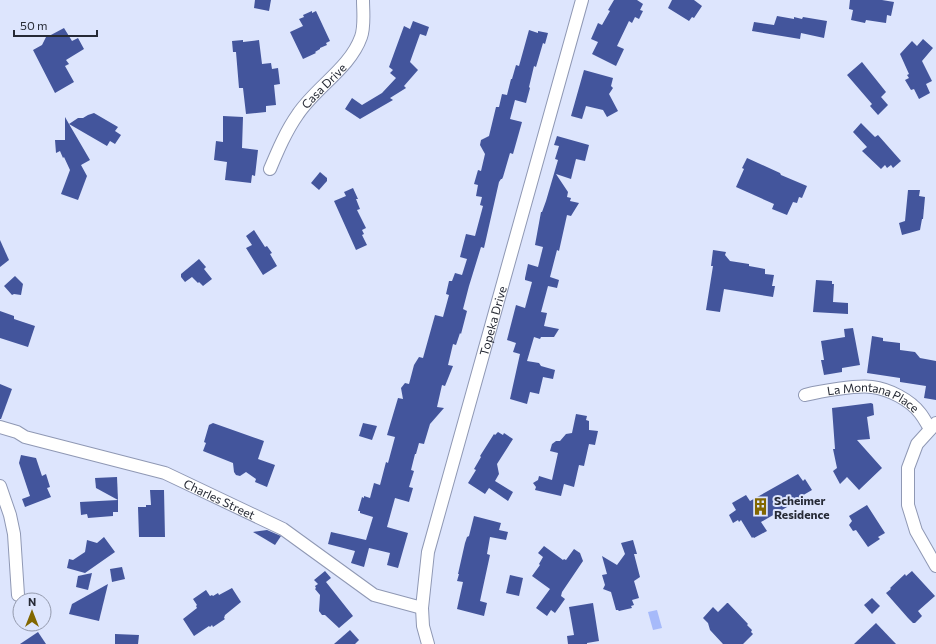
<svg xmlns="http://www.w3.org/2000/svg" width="936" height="644" font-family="Commissioner,sans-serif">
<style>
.water{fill:#a6bafa}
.building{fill:#43559c}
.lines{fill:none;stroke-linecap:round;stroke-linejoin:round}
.minor-casing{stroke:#8f98b4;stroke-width:14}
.minor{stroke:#fff;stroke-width:12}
.labels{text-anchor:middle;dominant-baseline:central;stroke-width:4;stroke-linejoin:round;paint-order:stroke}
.street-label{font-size:12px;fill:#262a35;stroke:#dde5fd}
.poi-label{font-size:12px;font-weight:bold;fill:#262a35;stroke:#dde5fd;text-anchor:start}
</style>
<rect width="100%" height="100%" fill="#dde5fd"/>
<path class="water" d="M657 610 662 628 653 630 648 612Z"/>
<g class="building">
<path d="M255 0H271L269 11 254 8Z"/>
<path d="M614 0H637L643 4 640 10 643 11 639 19 635 17 632 23 629 21 617 46 624 49 616 66 592 54 598 42 591 39 598 23 602 25 610 11 608 10Z"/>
<path d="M672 0H694L702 6 694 18 692 17 689 21 668 8Z"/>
<path d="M850 0H882L894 2 891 16 887 15 886 23 866 20 865 23 851 20 853 10 849 9Z"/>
<path d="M312 11V13L316 11 330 41 326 43 327 45 320 48V49L315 52 316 53 303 59 290 32 303 26 299 19 304 17 303 15Z"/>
<path d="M777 16 794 19V17L802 19 803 17 827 21 824 38 801 33 800 39 752 31 754 22 774 25Z"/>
<path d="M413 21 429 27 426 36 420 34 410 62 418 70 404 86 406 88 390 98 393 100 360 119 345 109 352 98 362 105 382 93 396 78 390 73 393 70 389 67 404 26 410 29Z"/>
<path d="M64 28 72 41 78 38 84 49 66 60 69 64 65 66 74 82 55 93 33 50 42 45 47 35 49 36Z"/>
<path d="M529 30 538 33V31L548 33 545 44 543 43 536 67 534 66 529 87 530 88 526 103 515 100 510 119 522 122 513 154 510 153 503 177 502 179H501L499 182 484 248 481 247 469 286 463 309 467 311 461 334 460 333 456 345 453 344 448 365 453 366 445 386 442 385 437 407 444 408 430 424 424 444 419 443 416 454H415L411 470 414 471 409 487 413 488 409 502 395 498 387 527 408 533 398 568 387 565 390 553 369 548 364 567 351 563 355 551 328 544 331 532 366 540 373 517 360 513V511H358L362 497 364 498V496L370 498 374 483 380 485 386 462 388 463 395 437 387 435 398 398 403 399 401 388 405 383 409 384 414 365 419 357 423 358 435 315 443 317 449 295 446 294 449 281H452L455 273 462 275 467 259 460 257 466 234 475 236 483 206 480 205 482 197 476 196 478 185 474 184 478 170 481 171 485 154 480 145 481 140 489 136 496 107H499L502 94 507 95 511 79H512L516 65 519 66Z"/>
<path d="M923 39 933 48 922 61 932 81 926 84 930 93 919 99 914 89 911 90 905 80 909 78 907 75 909 74 900 54 912 41 917 46Z"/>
<path d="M243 40V42L259 40 262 64 271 63 272 69 278 68 280 84 274 85 276 105 266 106V112L246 114 243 88H239L236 52H233L232 41Z"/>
<path d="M862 62 886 92 881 97 888 105 878 115 870 106 872 104 847 75Z"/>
<path d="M584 70 613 78 611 86 613 88 609 94 618 111 607 117 603 110 586 106 582 119 571 116Z"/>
<path d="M94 113 118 127 115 131 121 135 115 144 110 141 107 146 69 124 90 160 81 165 87 176 78 200 61 194 70 170 64 157 63 158 60 151 56 153 55 140H65V117L69 124 78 118H83L88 115Z"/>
<path d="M223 116 243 117 242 148 258 150 255 176 252 175 251 183 225 180 227 162 214 160 216 141 223 142Z"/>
<path d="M861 123 875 137 878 135 901 161 893 168 891 165 887 168 885 165 881 169 862 151 867 147 853 132Z"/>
<path d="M557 136 589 145 585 161 576 159 571 179 556 174 568 192 567 197 571 198 570 201 579 203 571 216 567 215 559 251 557 250 550 277 559 280 557 288 548 286 541 312 547 313 544 326 559 329 554 337H541L540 339 534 337 527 361 539 363 541 366 555 370 553 379 543 377 539 394 530 392 527 404 510 399 520 354 513 352 516 343 507 340 516 305 525 308 532 282 525 280V278L528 264 538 267 543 247 535 245 541 212H542L546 201 558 160 555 159 559 146 554 145Z"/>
<path d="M747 158 780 173 781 175 807 186 802 198 799 197 797 203 793 202 787 215 772 209 774 204 736 187 744 169 742 168Z"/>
<path d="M320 172 327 178V181L319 190 311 183Z"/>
<path d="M353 188 358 199H356L360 209 357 210 366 228 362 230 364 234 362 235 367 245 356 250 334 201 346 196 344 192Z"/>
<path d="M908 190H920L919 196 925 197 923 219H922L920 230 902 235 899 223 905 221Z"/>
<path d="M254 230 265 247 267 246 272 253 270 254 277 266 263 275 246 248 252 245 246 236Z"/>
<path d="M0 240 9 260 0 267Z"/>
<path d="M713 250 726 252 725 255 730 261 749 264V266L765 269V274L774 275 772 286H775L773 297 724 289 720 312 706 310 713 266H711Z"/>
<path d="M199 259 206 267 204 269 212 279 203 286 199 282 198 283 192 277 185 282 181 277V274Z"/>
<path d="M15 276 23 284 21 295 14 294 12 295 4 286Z"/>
<path d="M816 280 832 281V284H834L833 302 848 303V314L813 312Z"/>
<path d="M0 311 14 316V319L35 326 28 347 0 338Z"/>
<path d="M853 328 860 365 842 368V372L824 375 821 360H824L821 341 845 337 844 329Z"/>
<path d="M872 336 883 338V341L900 343V350L915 352 920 358 936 361V400L924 398 926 386 900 382V378L867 373Z"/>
<path d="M0 384 12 389 1 419H0Z"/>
<path d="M871 403 873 404 874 415 867 417 870 439 857 440 882 468 859 490 847 477 840 484 833 471 837 468 833 449H835L832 408Z"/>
<path d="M576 414 587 416 586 420 589 421V430L598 431 595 445 589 444 584 466 579 465 574 487 564 484 561 496 535 490 536 487 533 483 538 480 539 476 552 480 558 453 550 451 552 444 556 441H560L566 434 572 433Z"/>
<path d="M213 423 264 441 258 459 275 465 267 487 255 482 256 479 246 472 240 476 236 475 234 472 233 463 203 451 206 443 204 442 209 425Z"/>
<path d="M363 423 377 426 372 440 359 436Z"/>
<path d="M498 432 503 435 504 433 513 439 497 464 499 474 495 481 513 492 508 501 489 488 485 494 468 483 476 470 474 469 481 457 480 456 494 434 495 435Z"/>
<path d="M21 455 36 458 42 476 46 474 50 487 47 488 51 497 25 507 22 499 30 496 19 463Z"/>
<path d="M798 474 803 481 805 479 812 490 800 497 801 499 761 522 767 531 754 538 753 537 752 538 741 520 739 522 738 520 733 523 729 515 736 510 732 503 746 495 750 501Z"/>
<path d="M117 477 118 500 96 488 95 478Z"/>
<path d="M150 490H164L165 537H139L138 507H146V505H151Z"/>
<path d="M118 500V512H113V516L88 518 87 514 81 515 80 502Z"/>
<path d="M867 505 885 533 878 537 880 539 868 547 856 530 853 531 849 525 852 521 849 516Z"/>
<path d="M474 516 501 523 499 530 508 532 506 540 490 537 487 554 490 555 480 601 487 603 484 616 457 609 463 582 457 581 459 574H458L465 543 467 537 469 536Z"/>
<path d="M267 530 281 536 275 545 253 532Z"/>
<path d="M104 537 115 552 85 573 67 568 69 559 73 560 85 552 87 540 97 543Z"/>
<path d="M633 540 637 554H634L640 577 634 581 639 598 632 600 634 605 631 606 632 608 619 611 618 610H616L611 592 603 589 605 585 602 575 607 574 602 556 617 565 625 554 621 543Z"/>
<path d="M544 546 563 560 564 559 566 560 574 549 580 553 583 561 562 592 561 596 565 599 555 613 551 610 547 616 536 608 550 589 532 576 540 565 539 564 543 557 538 553Z"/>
<path d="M122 567 125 579 112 582 110 569Z"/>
<path d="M325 571 331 578 326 582 353 616 339 628 325 615H322L319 611 320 595 315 589 316 588 315 586 318 584 314 580Z"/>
<path d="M912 571 935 596 918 611 922 616 915 623H913L908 618 886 593 891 589 890 588 905 574 906 576Z"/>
<path d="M92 573 88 590 76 587 78 576Z"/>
<path d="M510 575 523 578 519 596 506 593Z"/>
<path d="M108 584 99 621 69 614 72 604Z"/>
<path d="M232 588 241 602 225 615 224 618 225 619 213 627 212 625 210 627 209 626 194 636 183 619 197 608 196 606 197 605 193 599 206 590 210 596 212 595 213 596 218 593 219 595Z"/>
<path d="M872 598 880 606 872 614 864 605Z"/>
<path d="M593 603 599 641 587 643V644H568L567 636 574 635 569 607Z"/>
<path d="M727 603H728L748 624 747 625 752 630 751 632 753 634 743 644H723L710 630 708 623 703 618 713 607 718 612Z"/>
<path d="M876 623 896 644H854Z"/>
<path d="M350 630 359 640 355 644H334Z"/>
<path d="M38 632 46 644H20Z"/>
<path d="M115 634 139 635 138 644H115Z"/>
</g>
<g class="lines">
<defs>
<g id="minor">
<path id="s1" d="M270 169C278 150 286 131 298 114 316 87 350 68 361 37 365 26 363 11 363 0"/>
<path id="s2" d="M805 395C821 391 857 385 872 387 889 389 910 400 920 413 924 418 927 424 930 429"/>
<path d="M936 423 917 444 908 468V505L916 531 936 566"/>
<path id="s3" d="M0 427 17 432 25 437 165 473 283 529 374 595 422 608"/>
<path d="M0 486 10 515 14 534 18 595"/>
<path id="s4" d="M428 644 423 626 422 608 428 552 582 0"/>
</g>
</defs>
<use href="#minor" class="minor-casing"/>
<use href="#minor" class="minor"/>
</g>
<defs>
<symbol id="building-bare" viewBox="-9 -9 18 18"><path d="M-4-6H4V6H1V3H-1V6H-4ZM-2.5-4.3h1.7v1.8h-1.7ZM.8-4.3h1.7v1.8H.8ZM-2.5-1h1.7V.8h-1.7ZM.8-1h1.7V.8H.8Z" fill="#826700" stroke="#dde5fd" stroke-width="2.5" paint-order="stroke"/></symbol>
</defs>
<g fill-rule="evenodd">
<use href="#building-bare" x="748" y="494" width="25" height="25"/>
</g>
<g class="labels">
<g class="street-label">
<text stroke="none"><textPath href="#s1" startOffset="100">Casa Drive</textPath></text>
<text stroke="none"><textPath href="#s4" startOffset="333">Topeka Drive</textPath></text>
<text stroke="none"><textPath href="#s2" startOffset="71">La Montana Place</textPath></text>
<text stroke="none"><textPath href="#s3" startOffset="232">Charles Street</textPath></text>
</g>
<g class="poi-label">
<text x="774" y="500">Scheimer<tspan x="774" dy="14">Residence</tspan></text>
</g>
</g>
<g transform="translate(32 612)"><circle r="19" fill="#dde5fd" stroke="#949aad"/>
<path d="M0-3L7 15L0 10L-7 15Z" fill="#826700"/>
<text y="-6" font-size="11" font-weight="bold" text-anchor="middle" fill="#262a35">N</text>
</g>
<path d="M14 30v6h83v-6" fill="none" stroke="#262a35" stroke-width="2"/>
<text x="20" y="30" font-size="12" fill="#262a35" stroke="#dde5fd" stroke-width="3" paint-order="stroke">50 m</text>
</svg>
